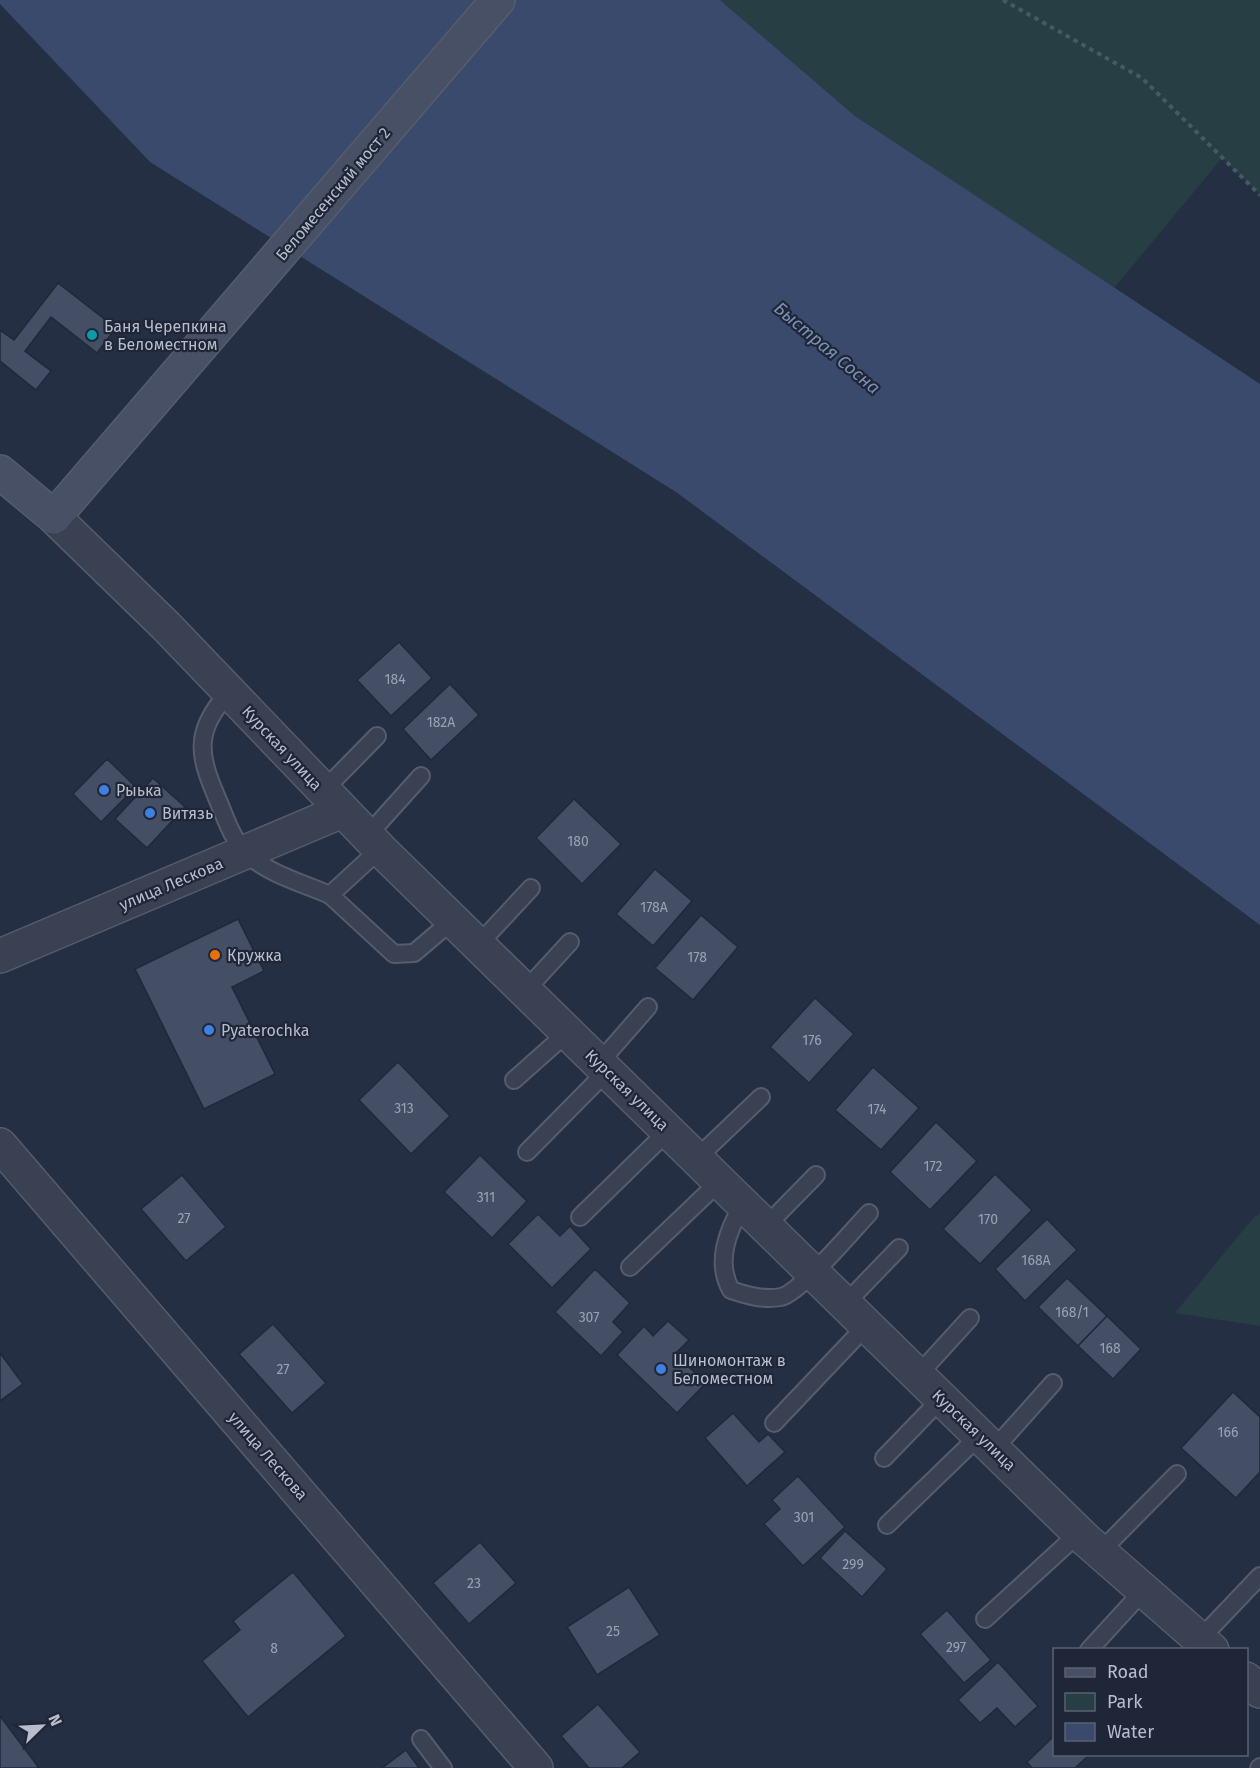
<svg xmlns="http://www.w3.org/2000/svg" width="1260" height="1768" font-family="'Fira Sans',sans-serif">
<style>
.green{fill:#273e44}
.water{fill:#3a4a6c}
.building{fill:#444e65;stroke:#20283a;stroke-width:1.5}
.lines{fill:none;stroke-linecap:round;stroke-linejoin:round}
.service-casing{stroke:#555c6d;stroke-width:20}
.minor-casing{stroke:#555c6d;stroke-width:36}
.tertiary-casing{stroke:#555c6d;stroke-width:36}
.secondary-casing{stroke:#555c6d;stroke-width:36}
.path{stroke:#455b60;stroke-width:4;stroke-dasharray:4.5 4.5;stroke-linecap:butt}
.service{stroke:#3a4152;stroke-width:16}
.minor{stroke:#3a4152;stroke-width:33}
.tertiary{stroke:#3a4152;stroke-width:33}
.secondary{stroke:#475065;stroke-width:33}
.culture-dot{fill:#0f9aa8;stroke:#1e2638;stroke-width:2}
.shop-dot{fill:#3f7fe0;stroke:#1e2638;stroke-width:2}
.food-dot{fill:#e8710a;stroke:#1e2638;stroke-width:2}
.labels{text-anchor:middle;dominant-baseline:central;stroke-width:4.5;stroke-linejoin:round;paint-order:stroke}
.number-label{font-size:14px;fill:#9aa1b2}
.street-label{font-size:16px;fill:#b7bdcc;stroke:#1e2638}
.poi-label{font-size:16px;fill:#b7bdcc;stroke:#1e2638;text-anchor:start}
.water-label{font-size:18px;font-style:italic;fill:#7c8fb4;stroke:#1e2638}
</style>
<rect width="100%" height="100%" fill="#252f43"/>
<g class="green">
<path d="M720 0H1260V195L1222 158 1114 288 855 116Z"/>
<path d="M1260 1214V1326L1175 1313 1254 1217Z"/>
</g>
<path class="water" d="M0 0H720L855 116 1260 384V925L676 492 150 162 0 4Z"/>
<g class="building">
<path d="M58 283 116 328 97 353 51 317 25 351 51 371 36 390 0 361V330L14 340Z"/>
<path d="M399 642 432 678 391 716 357 680Z"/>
<path d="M450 684 479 715 431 760 403 729Z"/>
<path d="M107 759 136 787 101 822 73 794Z"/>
<path d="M153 778 185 807 147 848 115 819Z"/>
<path d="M574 799 621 844 582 884 536 838Z"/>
<path d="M655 869 692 901 653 946 616 914Z"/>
<path d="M701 915 738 947 693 1000 655 968Z"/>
<path d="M238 919 264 971 232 987 275 1074 204 1109 135 969Z"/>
<path d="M815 998 854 1034 809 1083 770 1047Z"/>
<path d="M398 1062 450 1116 411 1154 359 1100Z"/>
<path d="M873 1067 919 1108 881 1150 835 1110Z"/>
<path d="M936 1122 977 1161 930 1210 890 1172Z"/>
<path d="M480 1155 527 1201 492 1238 444 1192Z"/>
<path d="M995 1174 1032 1210 980 1264 943 1229Z"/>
<path d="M182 1175 226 1227 186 1261 141 1209Z"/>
<path d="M538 1214 560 1236 570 1226 591 1249 552 1288 508 1244Z"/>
<path d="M1047 1219 1077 1250 1025 1301 995 1269Z"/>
<path d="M595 1269 630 1303 613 1322 623 1332 601 1356 555 1312Z"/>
<path d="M1067 1278 1107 1316 1078 1346 1038 1307Z"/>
<path d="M1107 1316 1141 1349 1113 1379 1078 1346Z"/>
<path d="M668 1321 689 1340 675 1354 706 1383 677 1413 617 1355 644 1326 653 1336Z"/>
<path d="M273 1324 326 1383 292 1413 239 1354Z"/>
<path d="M0 1353 23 1384 0 1401Z"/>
<path d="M1233 1392 1260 1417V1472L1236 1498 1181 1448Z"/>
<path d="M733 1413 759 1442 768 1434 785 1452 747 1486 705 1438Z"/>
<path d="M798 1476 845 1527 803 1566 764 1524 780 1509 772 1500Z"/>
<path d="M845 1531 887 1569 862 1597 820 1558Z"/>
<path d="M480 1542 516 1583 469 1624 433 1583Z"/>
<path d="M293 1572 346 1636 248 1717 202 1661 240 1630 233 1621Z"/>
<path d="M629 1587 660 1635 597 1675 567 1627Z"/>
<path d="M947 1610 991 1660 964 1683 920 1634Z"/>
<path d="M998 1662 1038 1706 1015 1727 997 1708 980 1723 958 1700Z"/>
<path d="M598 1704 640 1752 622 1768H589L561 1736Z"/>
<path d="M0 1716 39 1768H0Z"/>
<path d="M1054 1736V1754H1090L1075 1768H1032L1027 1762Z"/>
<path d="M406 1750 419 1768H382Z"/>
</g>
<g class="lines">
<defs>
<g id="service">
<path d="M229 692C189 737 201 760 222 810 227 823 236 845 247 854 269 874 302 883 330 895"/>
<path d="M323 791 377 736"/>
<path d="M367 836 421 776"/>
<path d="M380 849 330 895 394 954 414 953 453 920"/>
<path d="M478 945 531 888"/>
<path d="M525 991 570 942"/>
<path d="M599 1063 648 1007"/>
<path d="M514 1080 568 1032"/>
<path d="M527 1152 607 1071"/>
<path d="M697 1158 761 1097"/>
<path d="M743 1204C728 1230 715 1262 731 1290 749 1296 763 1300 781 1297 800 1293 853 1230 869 1213"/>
<path d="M580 1217 668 1131"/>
<path d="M766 1226 816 1175"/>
<path d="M630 1267 720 1181"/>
<path d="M845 1304 899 1248"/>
<path d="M918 1375 970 1318"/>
<path d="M774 1423 867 1325"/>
<path d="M994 1449 1053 1383"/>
<path d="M884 1458 942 1398"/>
<path d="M887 1525 980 1435"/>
<path d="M1100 1552 1177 1474"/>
<path d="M985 1619 1079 1533"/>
<path d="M1200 1639 1260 1576"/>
<path d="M1089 1650 1144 1590"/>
<path d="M421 1739 443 1768"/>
<path d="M1259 1768 1260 1767"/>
</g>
<g id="minor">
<path d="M0 956 342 811"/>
<path d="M0 1145 536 1768"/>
</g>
<g id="tertiary">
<path d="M54 517 166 626 380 849 1085 1539 1212 1650"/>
<path d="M1246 1679 1260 1691"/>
</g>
<path id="secondary" d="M0 472 54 517 498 0"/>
</defs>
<use href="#service" class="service-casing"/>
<use href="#minor" class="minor-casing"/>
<use href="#tertiary" class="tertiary-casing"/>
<use href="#secondary" class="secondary-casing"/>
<path class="path" d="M1003 0 1142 78 1260 195"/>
<use href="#service" class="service"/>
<use href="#minor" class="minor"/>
<use href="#tertiary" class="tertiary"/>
<use href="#secondary" class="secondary"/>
</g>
<circle class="culture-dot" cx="92" cy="335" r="6"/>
<g class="shop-dot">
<circle cx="104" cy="790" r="6"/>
<circle cx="150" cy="813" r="6"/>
<circle cx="209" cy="1030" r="6"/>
<circle cx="661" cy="1369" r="6"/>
</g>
<circle class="food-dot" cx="215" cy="955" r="6"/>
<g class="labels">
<g class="number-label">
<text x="395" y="679">184</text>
<text x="441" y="722">182А</text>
<text x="578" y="841">180</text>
<text x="654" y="907">178А</text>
<text x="697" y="957">178</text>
<text x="812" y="1040">176</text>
<text x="404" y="1108">313</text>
<text x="877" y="1109">174</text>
<text x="933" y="1166">172</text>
<text x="486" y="1197">311</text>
<text x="184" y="1218">27</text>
<text x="988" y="1219">170</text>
<text x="1036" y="1260">168А</text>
<text x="1072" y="1312">168/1</text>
<text x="589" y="1317">307</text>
<text x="1110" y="1348">168</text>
<text x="283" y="1369">27</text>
<text x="1228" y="1432">166</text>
<text x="804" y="1517">301</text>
<text x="853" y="1564">299</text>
<text x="474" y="1583">23</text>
<text x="613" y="1631">25</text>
<text x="956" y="1647">297</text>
<text x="274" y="1648">8</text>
</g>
<g class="street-label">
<text transform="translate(333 194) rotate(-50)">Беломесенский мост 2</text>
<text transform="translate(282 748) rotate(47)">Курская улица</text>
<text transform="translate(171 884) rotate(-23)">улица Лескова</text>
<text transform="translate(627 1090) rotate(44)">Курская улица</text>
<text transform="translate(974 1430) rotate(44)">Курская улица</text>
<text transform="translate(268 1456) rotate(49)">улица Лескова</text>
</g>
<g class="poi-label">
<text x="104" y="326">Баня Черепкина<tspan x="104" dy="18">в Беломестном</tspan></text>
<text x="116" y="790">Рыька</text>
<text x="162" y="813">Витязь</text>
<text x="227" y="955">Кружка</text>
<text x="221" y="1030">Pyaterochka</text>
<text x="673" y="1360">Шиномонтаж в<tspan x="673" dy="18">Беломестном</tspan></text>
</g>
<g class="water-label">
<text transform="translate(827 348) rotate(40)">Быстрая Сосна</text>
</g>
</g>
<rect x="1053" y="1648" width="195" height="108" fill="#1e2638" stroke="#5b6273" stroke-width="1.5"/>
<rect x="1065" y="1668" width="30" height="9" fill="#475065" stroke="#5b6273" stroke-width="1.5"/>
<text x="1107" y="1678" font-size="18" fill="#b7bdcc">Road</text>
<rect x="1065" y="1693" width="30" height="18" fill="#273e44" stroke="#5b6273" stroke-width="1.5"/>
<text x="1107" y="1708" font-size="18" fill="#b7bdcc">Park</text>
<rect x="1065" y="1723" width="30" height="18" fill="#3a4a6c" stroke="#5b6273" stroke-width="1.5"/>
<text x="1107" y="1738" font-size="18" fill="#b7bdcc">Water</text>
<g transform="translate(42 1726) rotate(66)" stroke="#1e2638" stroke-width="4.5" paint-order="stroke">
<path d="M0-4.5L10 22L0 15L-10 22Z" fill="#b7bdcc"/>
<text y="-9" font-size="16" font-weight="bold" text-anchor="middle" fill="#b7bdcc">N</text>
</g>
</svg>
